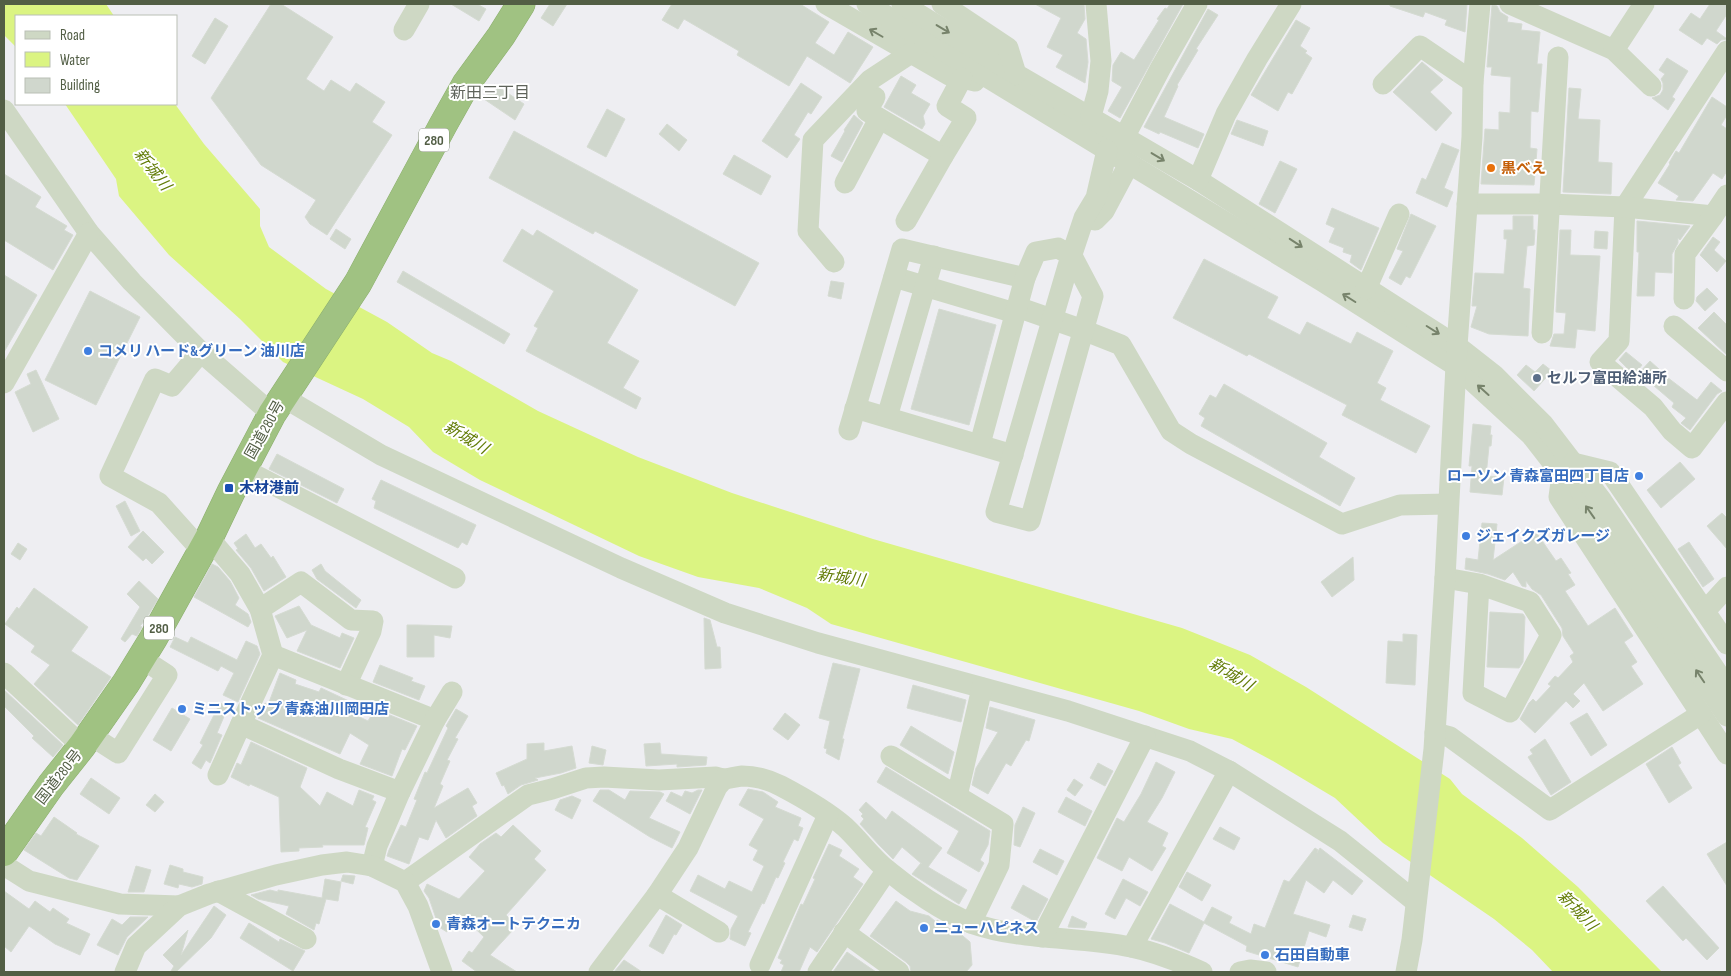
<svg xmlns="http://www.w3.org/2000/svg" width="1731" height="976" font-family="'Sofia Sans Condensed','Noto Sans JP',sans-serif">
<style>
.water{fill:#dbf482}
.building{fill:#d0d7cd;stroke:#d5dbd2}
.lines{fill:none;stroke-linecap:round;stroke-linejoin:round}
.highway-casing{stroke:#8bae6d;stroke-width:29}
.minor{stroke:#ced8c4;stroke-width:21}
.highway{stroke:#a0c282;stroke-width:28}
.oneway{stroke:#77836b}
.food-dot{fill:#e8710a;stroke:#fff;stroke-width:2}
.shop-dot{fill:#3f7fe0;stroke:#fff;stroke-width:2}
.service-dot{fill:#5c6f8a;stroke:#fff;stroke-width:2}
.transit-dot{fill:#1a4fb4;stroke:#fff;stroke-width:2}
.labels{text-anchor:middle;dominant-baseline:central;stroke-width:4;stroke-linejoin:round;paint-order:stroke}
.shield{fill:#fff;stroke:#868e7d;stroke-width:1}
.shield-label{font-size:14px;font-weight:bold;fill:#525e45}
.food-label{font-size:15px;font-weight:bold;fill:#c56008;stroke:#fff;text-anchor:start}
.shop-label{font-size:15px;font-weight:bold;fill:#366cbe;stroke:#fff;text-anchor:start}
.service-label{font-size:15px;font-weight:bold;fill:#4e5e75;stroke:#fff;text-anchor:start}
.street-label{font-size:15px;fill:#525e45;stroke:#fff}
.transit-label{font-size:15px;font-weight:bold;fill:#164399;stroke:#fff;text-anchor:start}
.neighbourhood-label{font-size:16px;fill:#5f645b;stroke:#fff}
.water-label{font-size:16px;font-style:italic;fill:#627c06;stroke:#fff}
</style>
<rect width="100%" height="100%" fill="#eeeef2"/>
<g class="water">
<path d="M4 4H106L114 16H16V47L4 35Z"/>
<path d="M65 104H175L204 144 260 209V226L269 247 326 289 387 322 432 353 451 361 538 411 638 457 732 493 873 539 1182 628 1250 655 1306 687 1450 779 1462 794 1522 838 1578 887 1662 972H1553L1532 950 1494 919 1383 843 1335 798 1273 761 1232 739 1189 729 1139 711 831 624 807 608 759 588 698 577 639 556 480 480 433 452 409 427 363 399 283 362 240 319 169 255 119 196 116 179Z"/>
</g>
<g class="building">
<path d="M271 4H281L333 37 306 79 324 91 331 80 350 92 356 83 385 102 372 122 392 135 327 235 310 224 305 217 316 200 261 165 211 98Z"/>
<path d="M451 4H477L486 9 479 21Z"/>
<path d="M550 4H567L553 26 541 18Z"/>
<path d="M672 4H800L829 22 815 43 834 55 848 32 873 47 850 83 807 56 789 86 737 55 739 51 684 19 678 29 662 20Z"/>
<path d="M1035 4H1084L1085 19 1077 33 1086 39 1088 62 1085 83 1056 67 1063 55 1047 47 1061 18Z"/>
<path d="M1170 4H1183L1120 118 1108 111 1122 87 1112 81 1113 65 1121 52 1134 60 1159 20 1157 19 1165 8 1167 9Z"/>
<path d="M1390 4H1467L1465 32 1445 25 1447 20 1425 12 1423 17 1390 6Z"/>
<path d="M1710 4H1727V14L1716 31 1727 39 1721 40 1717 44 1707 38 1702 45 1679 30 1691 13 1700 19Z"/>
<path d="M1492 5 1497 6 1500 12 1508 17 1507 22 1522 24 1521 30 1540 32 1537 64H1542L1538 112 1531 111 1530 148 1537 149 1534 185 1481 184 1485 129 1499 130V112L1510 113 1511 77 1491 75 1492 67H1487Z"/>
<path d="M1208 9 1218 15 1196 49 1198 50 1177 85 1178 86 1164 117 1204 134 1198 148 1160 132 1159 134 1144 127Z"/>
<path d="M215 18 228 26 205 64 192 56Z"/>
<path d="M1296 20 1310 28 1300 46 1307 51 1305 53 1312 58 1292 94 1288 92 1278 111 1251 95Z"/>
<path d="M1667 58 1688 71 1672 97 1675 99 1668 110 1652 98 1660 95 1663 90V83L1661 79 1665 74 1659 70Z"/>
<path d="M1422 62 1443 80 1430 92 1452 113 1436 131 1393 92Z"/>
<path d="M901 76 916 85 911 93 930 104 923 116 925 124 922 129 884 107Z"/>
<path d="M801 83 822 97 811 114 808 112 794 135 800 139 787 158 762 141Z"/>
<path d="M494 84 524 104 515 120 484 99Z"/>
<path d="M1569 88 1581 89 1578 119 1600 120 1598 162 1612 163 1611 194 1563 192Z"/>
<path d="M1712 97 1727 107V115L1721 125 1727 129V171L1722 179 1713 173 1693 201 1676 200 1679 196 1658 183 1670 164 1669 163 1676 151 1679 153Z"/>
<path d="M607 109 625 119 606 157 587 147Z"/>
<path d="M854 115 863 123 842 162 831 156 845 131 844 130Z"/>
<path d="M1237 120 1268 131 1263 146 1231 134Z"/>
<path d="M667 124 687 140 679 151 659 134Z"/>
<path d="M514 131 759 263 735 306 595 231 593 234 489 178Z"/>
<path d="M1442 143 1459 150 1444 188 1453 192 1447 207 1416 193 1422 178 1426 180Z"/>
<path d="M734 155 771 176 761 195 723 174Z"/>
<path d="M1280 161 1297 169 1275 213 1259 204Z"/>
<path d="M4 174 41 197 35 207 67 226 64 230 73 235 53 270 4 240Z"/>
<path d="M1332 208 1379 228 1361 270 1350 262 1352 255 1343 252 1344 248 1329 242 1335 228 1326 224Z"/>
<path d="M1411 214 1436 226 1410 278 1406 276 1401 285 1389 278 1403 251 1397 249Z"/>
<path d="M1513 216H1533V230H1535L1534 245 1527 246 1523 288 1530 289 1528 336 1489 334 1471 327 1477 306H1472L1475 273 1504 274 1507 239H1504V230H1513Z"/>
<path d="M1637 221 1690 226 1680 240 1678 238V243L1672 254V273L1655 272 1654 296H1637L1639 252H1637Z"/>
<path d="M336 229 351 239 345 249 330 239Z"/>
<path d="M522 229 533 236 537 230 638 290 607 343 639 361 623 388 641 398 636 409 526 351 538 328 534 326 554 291 503 261Z"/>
<path d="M1560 230H1571L1570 255 1600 256 1595 331 1577 329 1575 348 1550 346 1554 334H1564L1566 313 1556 312Z"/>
<path d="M1595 231 1608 232 1607 249 1594 248Z"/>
<path d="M1713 237 1720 242 1714 250 1726 261 1717 272 1700 255Z"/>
<path d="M1204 259 1278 297 1267 318 1300 335 1307 322 1351 344 1357 332 1393 351 1377 383 1386 388 1380 400 1430 426 1416 453 1342 415 1347 405 1249 354 1247 356 1173 318Z"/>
<path d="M403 271 510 334 504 344 397 282Z"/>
<path d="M4 275 37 295 4 352Z"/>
<path d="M831 281 844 283 841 299 828 296Z"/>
<path d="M1707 288 1718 299 1705 311 1696 301 1697 297Z"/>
<path d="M90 291 140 317 96 405 45 380Z"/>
<path d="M939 309 996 325 969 425 911 409Z"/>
<path d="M1714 312 1727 325V355L1698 328Z"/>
<path d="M1626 352 1642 365 1634 375 1619 360Z"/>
<path d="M1650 361 1660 370 1659 371 1697 400 1711 382 1722 391 1717 394 1690 430 1681 423 1686 418 1672 407 1674 403 1639 373Z"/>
<path d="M1543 364 1552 371 1534 391 1517 375 1526 365 1535 372Z"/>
<path d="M36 370 59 419 33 432 15 392 31 384 27 374Z"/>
<path d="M1224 384 1327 443 1319 457 1355 478 1340 506 1201 426 1205 418 1199 414 1210 395 1216 398Z"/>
<path d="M1473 424 1491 426 1490 435H1492L1491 446H1489L1486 476 1504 477 1502 495 1470 492 1472 466H1469Z"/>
<path d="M277 454 344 489 337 503 269 469Z"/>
<path d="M1680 462 1695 479 1661 508 1647 490Z"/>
<path d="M381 480 476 525 467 545 462 542 458 548 374 508 376 501 372 499Z"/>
<path d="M125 501 140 531 131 536 116 506Z"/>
<path d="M1722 513 1727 518V549L1707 526Z"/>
<path d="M1482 523 1497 524 1493 560 1536 532 1556 561 1561 558 1571 573 1568 574 1575 585 1565 591 1588 626 1615 608 1633 636 1624 642 1637 662 1631 666 1643 684 1603 711 1584 683 1573 694 1580 701 1573 708 1566 701 1535 733 1520 719 1529 703 1533 699 1536 702 1551 686 1548 684 1555 676 1558 678 1573 662 1570 656 1574 653 1563 636 1562 628 1541 595 1532 589 1526 581V587L1522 586 1513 572 1505 580 1488 574 1465 569 1466 558 1478 560Z"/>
<path d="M143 531 164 552 152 564 146 558 143 561 128 547Z"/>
<path d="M246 534 255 548 261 544 271 558 273 556 286 577 264 591 251 568 236 550 238 549 234 543Z"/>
<path d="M1689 542 1714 579 1703 587 1678 549Z"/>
<path d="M18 543 27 549 20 560 11 554Z"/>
<path d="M1353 557 1354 580 1332 597 1321 582Z"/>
<path d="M212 564 218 567 230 581 239 598 235 605 248 614 251 622 248 627 194 597Z"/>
<path d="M321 564 325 571 361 600 356 608 317 579 312 570Z"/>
<path d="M139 581 158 599 146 619 140 626 142 627 137 636 132 634 125 642 121 639 140 607 127 594Z"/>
<path d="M34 588 88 627 71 651 111 677 78 725 34 684 50 665 31 652 35 646 5 624 17 607 19 609Z"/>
<path d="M299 606 311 625 340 638 342 633 354 638 340 668 297 651 307 630 287 638 275 616Z"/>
<path d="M1490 612 1523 614 1525 617 1523 662 1519 668 1487 667Z"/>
<path d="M704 618 710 620 717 647H720L721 668 705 669Z"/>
<path d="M407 625H417L452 626 450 638 434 635V657H407Z"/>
<path d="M1403 634 1417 635 1415 685 1386 683 1388 641 1403 642Z"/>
<path d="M175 637 188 643 191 637 237 660 246 641 257 646 260 654 238 702 223 695 234 673 221 666 218 671 170 647Z"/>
<path d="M833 663 860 669 842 739H844L839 760 826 753 827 749 824 748 830 721 819 718Z"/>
<path d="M380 665 413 678 411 681 425 686 419 700 373 682Z"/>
<path d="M280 673 296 680 295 684 319 692 321 688 351 702 347 711 368 721 375 709 417 726 405 750 402 749 392 776 360 764 369 745 350 733 340 754 258 718 265 703 268 705Z"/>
<path d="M913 685 966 700 961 722 907 708Z"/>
<path d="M4 690 63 745 53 757 32 738 34 736 4 706Z"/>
<path d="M220 703 228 707 217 733 222 735 210 763 206 760 201 769 192 763 203 745 200 743Z"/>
<path d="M990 707 1035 720 1029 741 1026 740 1011 766 1006 763 988 794 972 785 976 768 998 732 986 728Z"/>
<path d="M172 708 190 719 171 751 153 740Z"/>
<path d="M456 709 468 716 455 738 458 739 447 760 450 761 440 784 443 786 434 808 468 788 477 803 472 806 477 816 446 838 436 820 428 840 419 837 409 864 387 856 389 850 401 825 406 827 417 800 414 799 425 772 427 773 448 728 446 726Z"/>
<path d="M785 713 800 725 788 740 773 729Z"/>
<path d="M1587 713 1607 745 1591 756 1570 723Z"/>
<path d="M911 726 954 752 948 774 900 745Z"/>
<path d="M1545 739 1571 782 1551 795 1528 757 1533 754 1530 750Z"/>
<path d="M251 742 307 768 300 787 320 806 327 792 353 806 359 790 374 796 372 800 376 802 365 827 368 828 364 845H322L323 847 299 848V851L281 852 279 797 250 784 249 786 231 777 237 763 241 765Z"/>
<path d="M544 743V751L572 746 576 768 561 773 535 778 538 780 521 785 508 794 504 785 502 786 496 773 527 759V744Z"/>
<path d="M660 743 661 754 707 757 706 765 677 767V764L646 766 644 744Z"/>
<path d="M592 746 606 750 603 765 589 763Z"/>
<path d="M1672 747 1681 763 1678 765 1692 788 1669 803 1646 764Z"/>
<path d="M1156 762 1175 772 1162 798 1147 822 1168 833 1162 846 1166 848 1152 871 1129 857 1122 871 1097 858 1117 818 1124 822 1141 794Z"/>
<path d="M1098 763 1113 771 1105 786 1090 778Z"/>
<path d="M886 767 990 831 988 845 980 860 984 863 979 872 947 853 959 831 877 782Z"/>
<path d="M91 778 120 798 109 814 80 794Z"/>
<path d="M1074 779 1083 785 1075 796 1067 790Z"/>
<path d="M748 789 763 792 778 802 775 807 801 818 798 826 803 828 798 841 794 839 783 862 785 863 778 878 776 877 764 904 762 903 748 932 751 933 745 946 730 939 731 929 738 916 690 891 698 875 725 889 729 881 752 892 764 866 753 860 758 850 749 845 764 819 739 805Z"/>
<path d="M600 790H609L625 800 630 791 660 792 664 794 649 818 680 832 672 848 650 837 593 801Z"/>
<path d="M698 790H702L690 814 666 801 671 792 682 797 685 791 692 793Z"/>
<path d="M155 794 164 802 155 812 146 805Z"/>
<path d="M572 796 581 800 572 819 555 810 560 800Z"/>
<path d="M1066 797 1092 811 1085 826 1058 812Z"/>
<path d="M866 802 886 820 892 811 942 848 928 867 967 890 959 904 912 874 921 863 922 864 902 847 893 859 880 846 860 824 864 819 861 816 863 814 859 810Z"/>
<path d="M1023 807 1035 813 1020 847 1014 845 1015 825Z"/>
<path d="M54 817 77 833 76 834 99 846 77 880 69 878 24 850 36 833 41 836Z"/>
<path d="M513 825 541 851 534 859 546 870 506 915 513 922 509 926 513 930 490 955 517 972H477L462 961 469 951 472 953 484 937 459 913 447 932 439 927 429 898 424 891 427 884 459 899 485 871 469 857 480 844 496 833 501 837Z"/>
<path d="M1220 827 1240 838 1234 850 1213 839Z"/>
<path d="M1727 842V886L1707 854Z"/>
<path d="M829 844 842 850 839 856 859 869 853 877 863 884 817 952 810 947 799 972H781L784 965 780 963 782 960 778 958 801 904 803 905 815 879 813 878Z"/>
<path d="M1315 848 1318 850 1317 853 1320 848 1363 881 1352 895 1333 880 1324 893 1306 880 1293 914 1330 925 1326 937 1309 931 1298 967 1246 951 1247 946 1204 923 1189 953 1165 943 1151 939 1170 904 1204 922 1212 907 1232 917 1229 923 1251 934 1254 924 1265 928 1284 880 1289 882Z"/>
<path d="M1040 849 1064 861 1057 875 1033 862Z"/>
<path d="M170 865 183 869V872L203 877 202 884 192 887 179 884 178 888 164 884Z"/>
<path d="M136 866 151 870 144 892H128Z"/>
<path d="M1187 872 1211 885 1202 901 1179 887Z"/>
<path d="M343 875 355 876 353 884 341 881Z"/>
<path d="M325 879 341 882 338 901 326 899 319 924 316 923 314 930 286 914 289 906 258 899 251 895 270 890 278 892V890L322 898Z"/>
<path d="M1123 879 1148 892 1140 906 1126 898 1115 919 1105 914Z"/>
<path d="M1023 885 1048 899 1036 922 1011 908Z"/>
<path d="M1663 886 1719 948 1707 960 1686 938 1683 941 1646 901Z"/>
<path d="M4 891 29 909 35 901 50 912 53 908 69 919 66 923 90 934 80 955 55 944 29 926 11 952 4 946Z"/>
<path d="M896 901 910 911 929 916 936 922 937 920 956 933 957 931 970 942 972 965 966 972H911L910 966 906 962 870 936Z"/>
<path d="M214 906 226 915 211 938 176 972H173L171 971 174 966 163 955 188 930 181 955Z"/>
<path d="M666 915 682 925 676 935 674 934 663 954 649 946Z"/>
<path d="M1353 915 1366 919 1362 931 1349 927Z"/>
<path d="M1072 916 1087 923 1085 928 1068 927Z"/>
<path d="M130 917H148L127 937 118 955 97 945 112 919 122 925Z"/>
<path d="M249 923 279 942 280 939 305 951 293 971 240 938Z"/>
<path d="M847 952 876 972H833Z"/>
<path d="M624 960 642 972H614Z"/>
</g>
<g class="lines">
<defs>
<path id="highway" d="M4 852 51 785 82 746 126 683 153 639 209 538 231 492 272 414 358 283 443 125 466 84 501 36 521 4"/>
</defs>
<use href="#highway" class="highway-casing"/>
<g class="minor">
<path d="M826 4 949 75 975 81"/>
<path d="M867 4 1322 281 1456 366 1531 435 1587 507 1727 716"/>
<path d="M902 4 1016 74 1198 180 1457 346 1494 375 1543 424 1602 501 1727 687"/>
<path d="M942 4 1008 48 1016 74"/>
<path d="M1510 4 1614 50 1651 86"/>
<path d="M404 30 419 4"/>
<path d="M1614 50 1644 4"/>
<path d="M1727 51 1625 207 1619 341 1600 362 1653 407 1672 431 1692 448 1727 402"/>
<path d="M1383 84 1420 46 1473 82"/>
<path d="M875 97 867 111 943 156 966 118 947 106 962 78"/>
<path d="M4 110 89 233 132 282 201 352 272 414"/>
<path d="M1091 116 1098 91 1101 61 1096 4"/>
<path d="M1118 149 1160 69 1197 4"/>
<path d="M1198 180 1226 114 1257 59 1291 4"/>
<path d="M845 183 879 119"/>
<path d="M1467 204H1548L1625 207 1713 216 1727 195"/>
<path d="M1095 220 1104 211 1129 164"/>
<path d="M906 221 943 156"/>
<path d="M834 262 808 231 813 140 870 80 911 53"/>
<path d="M894 277 1015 313"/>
<path d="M1366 289 1399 214"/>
<path d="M1684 299 1685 254 1713 216"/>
<path d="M1017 307 1083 330 1121 345 1171 431 1191 444 1342 524 1400 505 1448 504"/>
<path d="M1674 326 1727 371"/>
<path d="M1542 333 1558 57"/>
<path d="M201 352 172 386 155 379 110 476 159 503 202 551"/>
<path d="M4 383 89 233"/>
<path d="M283 397 381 455 621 568 725 613 818 643 1068 711 1190 751 1229 771 1340 841 1416 902"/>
<path d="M855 408 1013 455"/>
<path d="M887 417 934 256"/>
<path d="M849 430 902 249 1025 278"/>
<path d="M980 444 1025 278 1036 252 1058 248 1072 256 1093 296 1030 521 996 512 1068 266 1084 218 1096 198 1107 150"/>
<path d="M1573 463 1610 472 1727 644"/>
<path d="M243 469 455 578"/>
<path d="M209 538 240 574 260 609 273 655 241 724 339 769 400 792 377 846 372 866"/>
<path d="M1445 578 1479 584 1473 693 1510 712 1551 635 1530 602 1479 584"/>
<path d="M260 609 301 582 351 620 373 621 371 631 346 685"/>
<path d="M1705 611 1727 587"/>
<path d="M273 655 435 720"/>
<path d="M4 673 82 746"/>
<path d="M1701 714 1727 754"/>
<path d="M1435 733 1450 737 1550 810 1701 714 1559 497 1562 475"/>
<path d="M90 735 118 753 167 675 141 658"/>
<path d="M891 756 1003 824 999 865 971 923"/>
<path d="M218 775 241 724"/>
<path d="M400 792 435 720 452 692"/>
<path d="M957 796 982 688"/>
<path d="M4 865 29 881 120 904 179 906"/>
<path d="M405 882 528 795 552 789 586 778 604 777 659 780 716 777C727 781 731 777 742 776 756 776 769 780 781 786 800 796 829 813 845 827 860 841 872 858 887 870 910 889 943 912 971 923 1022 941 1078 936 1131 947 1155 952 1180 962 1202 972"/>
<path d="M218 891 306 939"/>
<path d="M657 895 719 932"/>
<path d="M844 932 899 972"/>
<path d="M1042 937 1145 736"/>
<path d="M1132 947 1229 771"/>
<path d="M760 965 828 815"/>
<path d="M125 972 136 946 179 906 209 894 276 875 322 865 347 862 372 866 405 882 418 906 442 972"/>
<path d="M599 972 657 895 688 848 717 787 723 780"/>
<path d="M818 972 887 870"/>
<path d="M1240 972 1250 970 1266 972"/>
<path d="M1406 972 1412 940 1434 749 1445 578 1457 346 1472 137 1473 82 1480 4"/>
</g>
<use href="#highway" class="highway"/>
</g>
<defs><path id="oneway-shaft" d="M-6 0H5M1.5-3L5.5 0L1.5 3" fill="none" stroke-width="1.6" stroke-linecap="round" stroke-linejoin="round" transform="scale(1.25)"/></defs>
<g class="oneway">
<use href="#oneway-shaft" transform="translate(943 29) rotate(31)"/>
<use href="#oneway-shaft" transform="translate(876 33) rotate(-150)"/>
<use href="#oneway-shaft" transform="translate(1158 157) rotate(31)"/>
<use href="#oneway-shaft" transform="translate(1296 243) rotate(33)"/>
<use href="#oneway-shaft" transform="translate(1349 298) rotate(-148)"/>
<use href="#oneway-shaft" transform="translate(1433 330) rotate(32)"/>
<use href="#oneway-shaft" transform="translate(1483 390) rotate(-138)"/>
<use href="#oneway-shaft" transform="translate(1590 512) rotate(-125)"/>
<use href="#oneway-shaft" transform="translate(1700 676) rotate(-124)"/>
</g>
<circle class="food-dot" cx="1491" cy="168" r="5"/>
<g class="shop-dot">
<circle cx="88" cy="351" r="5"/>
<circle cx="1639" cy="476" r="5"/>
<circle cx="1466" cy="536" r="5"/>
<circle cx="182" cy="709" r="5"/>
<circle cx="436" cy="924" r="5"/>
<circle cx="924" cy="928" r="5"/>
<circle cx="1265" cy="955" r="5"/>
</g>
<circle class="service-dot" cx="1537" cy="378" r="5"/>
<rect class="transit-dot" x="224" y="483" width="10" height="10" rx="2.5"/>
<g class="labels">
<g class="shield">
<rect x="419" y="128.5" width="30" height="23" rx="4"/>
<rect x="144" y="616.5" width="30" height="23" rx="4"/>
</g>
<g class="shield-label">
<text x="434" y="140">280</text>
<text x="159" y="628">280</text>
</g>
<g class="food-label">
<text x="1501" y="168">黒べえ</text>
</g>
<g class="shop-label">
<text x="98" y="351">コメリ ハード&amp;グリーン 油川店</text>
<text x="1629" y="476" text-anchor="end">ローソン 青森富田四丁目店</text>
<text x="1476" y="536">ジェイクズガレージ</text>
<text x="192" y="709">ミニストップ 青森油川岡田店</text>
<text x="446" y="924">青森オートテクニカ</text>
<text x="934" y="928">ニューハピネス</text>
<text x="1275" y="955">石田自動車</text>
</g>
<g class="service-label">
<text x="1547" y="378">セルフ富田給油所</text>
</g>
<g class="street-label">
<text transform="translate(265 430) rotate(-61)">国道280号</text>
<text transform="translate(59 777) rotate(-52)">国道280号</text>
</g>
<g class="transit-label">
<text x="239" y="488">木材港前</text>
</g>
<g class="neighbourhood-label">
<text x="490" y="93">新田三丁目</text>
</g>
<g class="water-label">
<text transform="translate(152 170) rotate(52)">新城川</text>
<text transform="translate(466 438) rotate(31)">新城川</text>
<text transform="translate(841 578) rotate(8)">新城川</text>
<text transform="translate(1231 675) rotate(31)">新城川</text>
<text transform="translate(1577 911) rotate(46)">新城川</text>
</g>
</g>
<rect width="1731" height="976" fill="none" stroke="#525e45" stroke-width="10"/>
<rect x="15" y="15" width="162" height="90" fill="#ffffff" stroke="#babfb5"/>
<rect x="25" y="31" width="25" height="8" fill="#ced8c4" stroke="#babfb5"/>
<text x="60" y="40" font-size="15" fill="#525e45">Road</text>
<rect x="25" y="52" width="25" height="15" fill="#dbf482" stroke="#babfb5"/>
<text x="60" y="65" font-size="15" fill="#525e45">Water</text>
<rect x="25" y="78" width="25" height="15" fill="#d0d7cd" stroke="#babfb5"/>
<text x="60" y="90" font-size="15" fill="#525e45">Building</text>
</svg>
